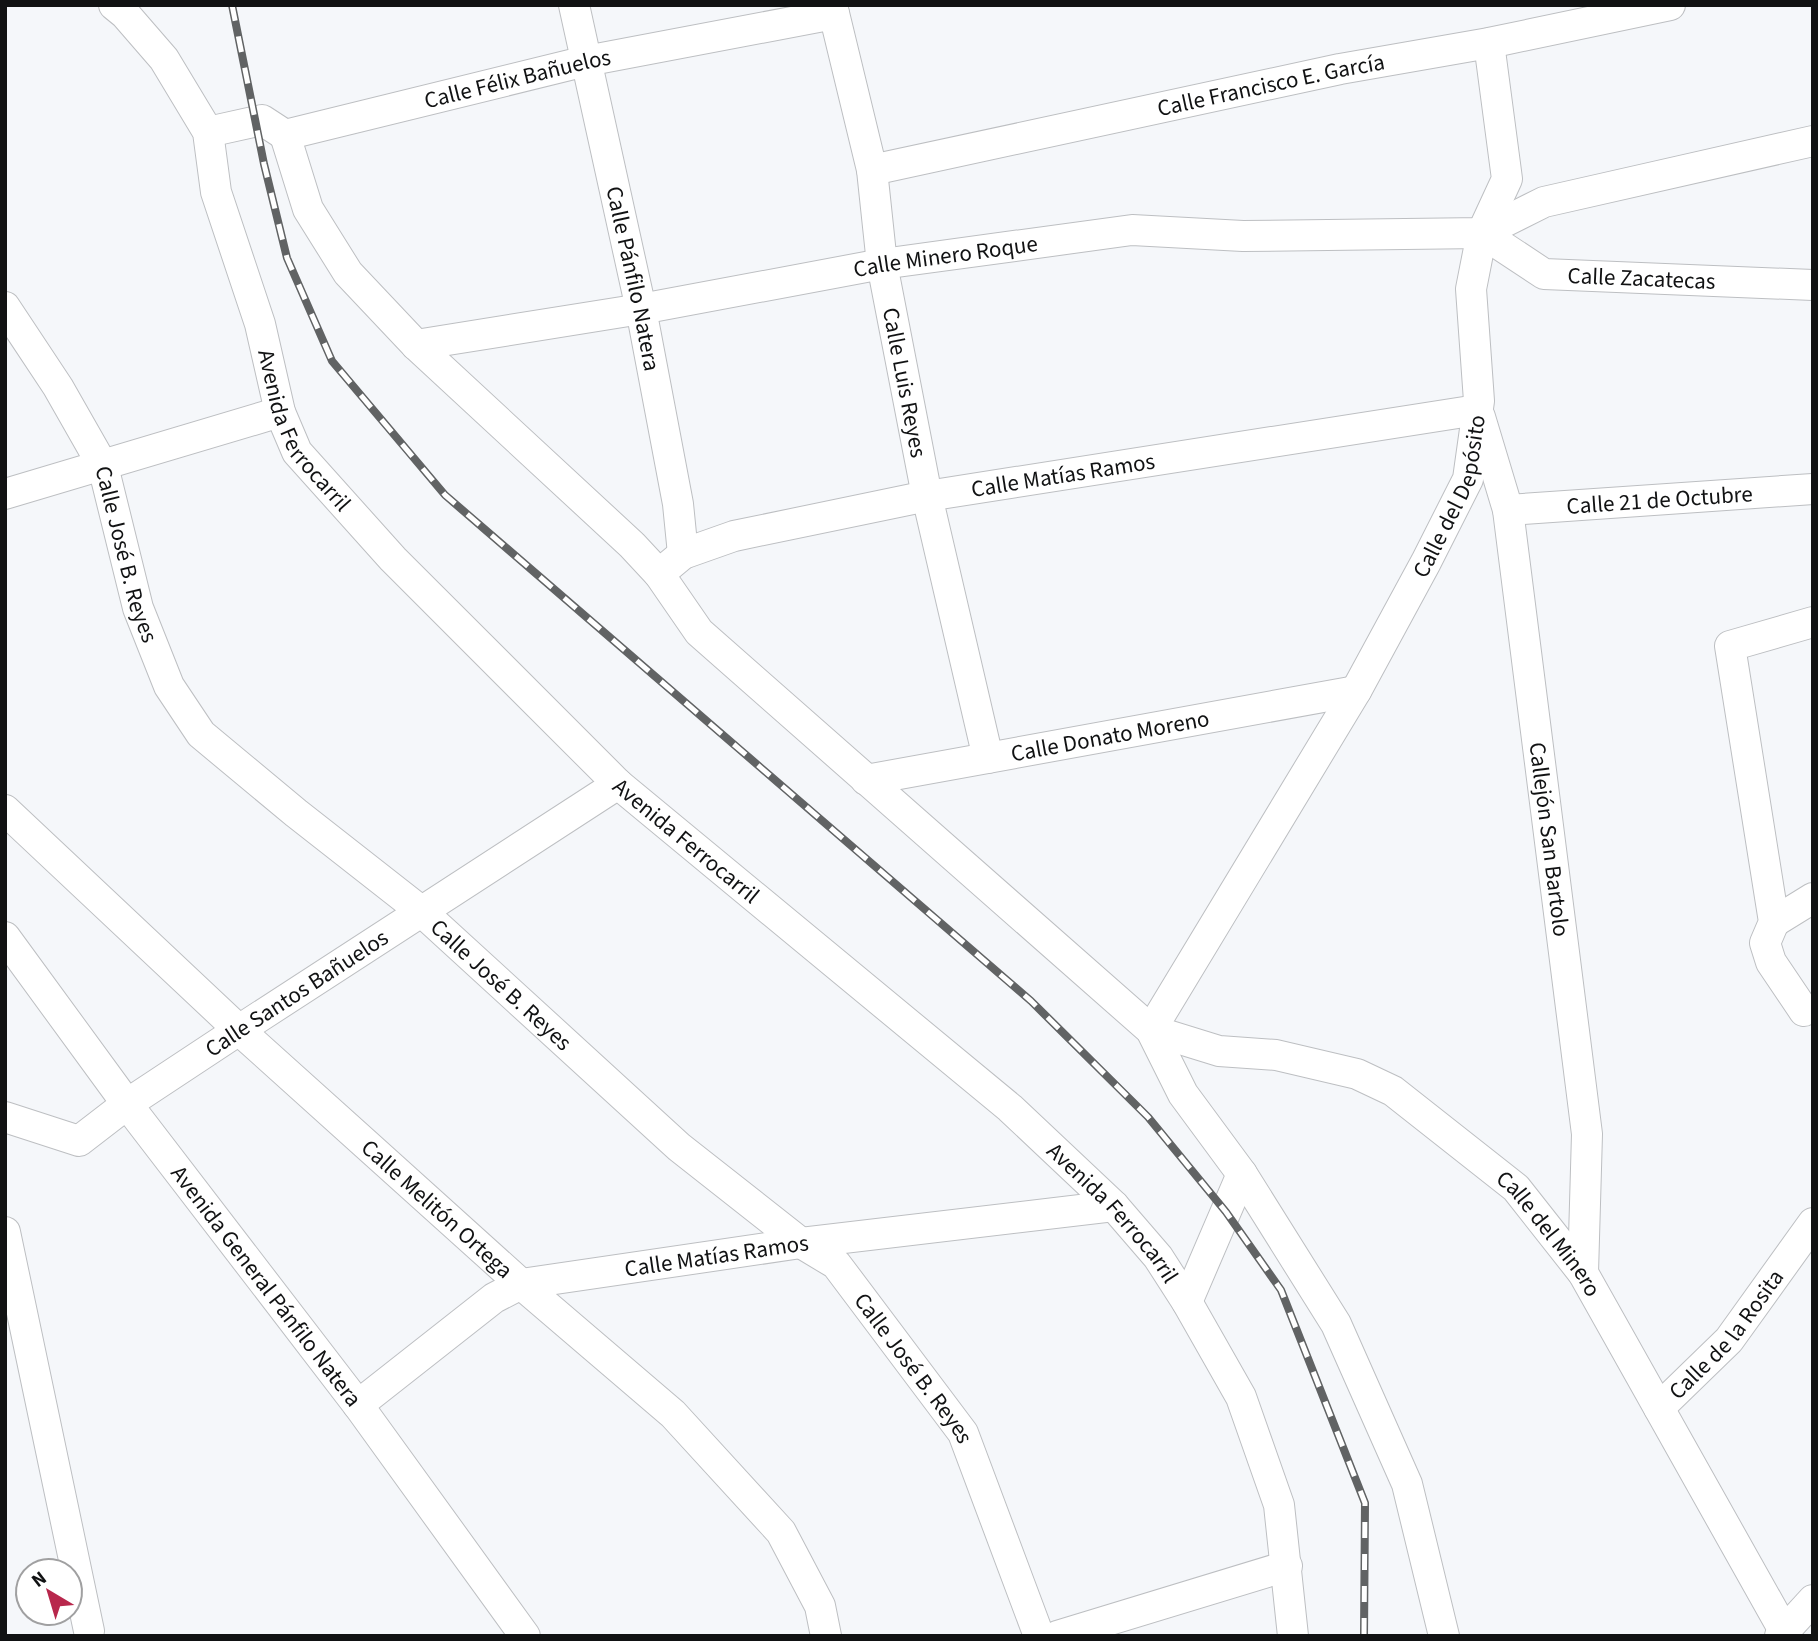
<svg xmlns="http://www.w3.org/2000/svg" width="1818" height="1641" font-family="'Source Sans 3',sans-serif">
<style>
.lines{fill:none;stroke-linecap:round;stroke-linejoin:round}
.minor-casing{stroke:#bdbfc2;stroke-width:32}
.minor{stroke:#fff;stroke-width:30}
.rail-casing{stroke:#616364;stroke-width:8}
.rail{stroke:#fff;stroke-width:5;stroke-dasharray:16;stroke-linecap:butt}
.labels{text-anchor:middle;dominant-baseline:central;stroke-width:5;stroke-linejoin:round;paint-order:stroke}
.street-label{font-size:23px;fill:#111213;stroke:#fff}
</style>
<rect width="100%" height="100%" fill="#f5f7fa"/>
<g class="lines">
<defs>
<g id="minor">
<path id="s1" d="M114 5 125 14 164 59 208 132 216 192 260 324 280 412 297 452 393 559 618 784 1010 1108 1114 1206 1158 1257 1187 1302 1241 1397 1279 1505 1293 1636"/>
<path id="s2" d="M574 5 641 309 678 504 683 554"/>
<path id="s3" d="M832 5 872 170 882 264 927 496 988 758"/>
<path id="s4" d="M208 132 262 120 285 135 586 61 834 14"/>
<path d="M285 135 308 209 348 273 416 345 632 545 659 574 699 632 1151 1030 1183 1094 1242 1174 1336 1324 1407 1484 1444 1636"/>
<path id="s5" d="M872 170 1340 69 1489 43 1670 5"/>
<path id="s6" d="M1482 233 1544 274 1813 285"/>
<path id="s7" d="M5 307 58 387 103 466 138 608 169 686 201 734 296 813 421 911 679 1147 801 1243 836 1264 963 1433 1039 1636"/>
<path id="s8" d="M416 345 641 309 882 264 1132 230 1243 236 1482 233 1544 202 1813 141"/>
<path id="s9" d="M1480 417 1508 510 1587 1134 1583 1273"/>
<path d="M5 494 280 412"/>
<path id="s10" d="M1508 510 1813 489"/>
<path id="s11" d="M659 574 683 554 734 536 927 496 1477 410"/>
<path id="s12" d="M866 780 1356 691"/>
<path id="s13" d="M5 810 239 1030 369 1147 521 1284 673 1414 781 1532 820 1606 826 1636"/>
<path d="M1774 922 1813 898"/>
<path id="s14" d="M5 937 127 1104 358 1405 525 1636"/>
<path d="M1804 1011 1771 962 1765 943 1774 922 1730 646 1813 622"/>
<path id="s15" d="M1151 1030 1356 691 1426 562 1468 479 1479 401 1471 289 1482 233 1507 179 1489 43"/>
<path id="s16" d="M1151 1030 1219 1051 1276 1055 1357 1074 1393 1091 1516 1188 1583 1273 1787 1636"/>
<path id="s17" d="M5 1117 79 1141 127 1104 239 1030 618 784"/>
<path d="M5 1232 89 1631"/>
<path d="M1187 1302 1242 1174"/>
<path id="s18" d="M358 1405 494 1298 521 1284 801 1243 1114 1206"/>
<path id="s19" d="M1659 1408 1729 1340 1813 1223"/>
<path d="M1057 1636 1287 1566"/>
<path d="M1780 1636 1813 1600"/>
</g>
</defs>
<use href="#minor" class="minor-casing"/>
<use href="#minor" class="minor"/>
<defs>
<path id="rail" d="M232 5 264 164 287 258 332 361 445 495 1031 1001 1148 1117 1226 1212 1281 1290 1365 1503 1364 1636"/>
</defs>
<use href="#rail" class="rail-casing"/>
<use href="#rail" class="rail"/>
</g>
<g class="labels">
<g class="street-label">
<text stroke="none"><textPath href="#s4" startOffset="322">Calle Félix Bañuelos</textPath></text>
<text stroke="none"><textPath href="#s5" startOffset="408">Calle Francisco E. García</textPath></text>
<text stroke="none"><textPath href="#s8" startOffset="537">Calle Minero Roque</textPath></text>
<text stroke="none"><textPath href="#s6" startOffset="172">Calle Zacatecas</textPath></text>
<text stroke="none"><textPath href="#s2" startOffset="280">Calle Pánfilo Natera</textPath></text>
<text stroke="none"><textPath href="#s3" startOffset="385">Calle Luis Reyes</textPath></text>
<text stroke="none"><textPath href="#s1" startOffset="476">Avenida Ferrocarril</textPath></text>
<text stroke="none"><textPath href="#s11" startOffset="420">Calle Matías Ramos</textPath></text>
<text stroke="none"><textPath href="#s15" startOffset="614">Calle del Depósito</textPath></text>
<text stroke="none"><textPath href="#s10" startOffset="152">Calle 21 de Octubre</textPath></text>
<text stroke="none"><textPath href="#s7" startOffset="278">Calle José B. Reyes</textPath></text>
<text stroke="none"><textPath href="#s12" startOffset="248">Calle Donato Moreno</textPath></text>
<text stroke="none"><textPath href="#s9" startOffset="429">Callejón San Bartolo</textPath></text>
<text stroke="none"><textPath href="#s1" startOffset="1043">Avenida Ferrocarril</textPath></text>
<text stroke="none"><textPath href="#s7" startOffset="866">Calle José B. Reyes</textPath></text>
<text stroke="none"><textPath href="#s17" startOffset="341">Calle Santos Bañuelos</textPath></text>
<text stroke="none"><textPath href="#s13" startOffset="588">Calle Melitón Ortega</textPath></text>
<text stroke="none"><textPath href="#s1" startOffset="1610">Avenida Ferrocarril</textPath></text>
<text stroke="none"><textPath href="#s16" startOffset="464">Calle del Minero</textPath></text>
<text stroke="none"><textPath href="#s18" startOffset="401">Calle Matías Ramos</textPath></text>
<text stroke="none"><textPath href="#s14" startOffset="436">Avenida General Pánfilo Natera</textPath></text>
<text stroke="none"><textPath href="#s19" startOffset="100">Calle de la Rosita</textPath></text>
<text stroke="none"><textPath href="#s7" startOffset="1433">Calle José B. Reyes</textPath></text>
</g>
</g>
<rect width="1818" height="1641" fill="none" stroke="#111213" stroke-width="14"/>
<g transform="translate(49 1592) rotate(322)"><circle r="33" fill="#ffffff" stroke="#a0a0a1" stroke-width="2"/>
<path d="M0-5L12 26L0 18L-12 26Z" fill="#b8274c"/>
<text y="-10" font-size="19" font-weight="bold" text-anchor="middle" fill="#111213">N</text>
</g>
</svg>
